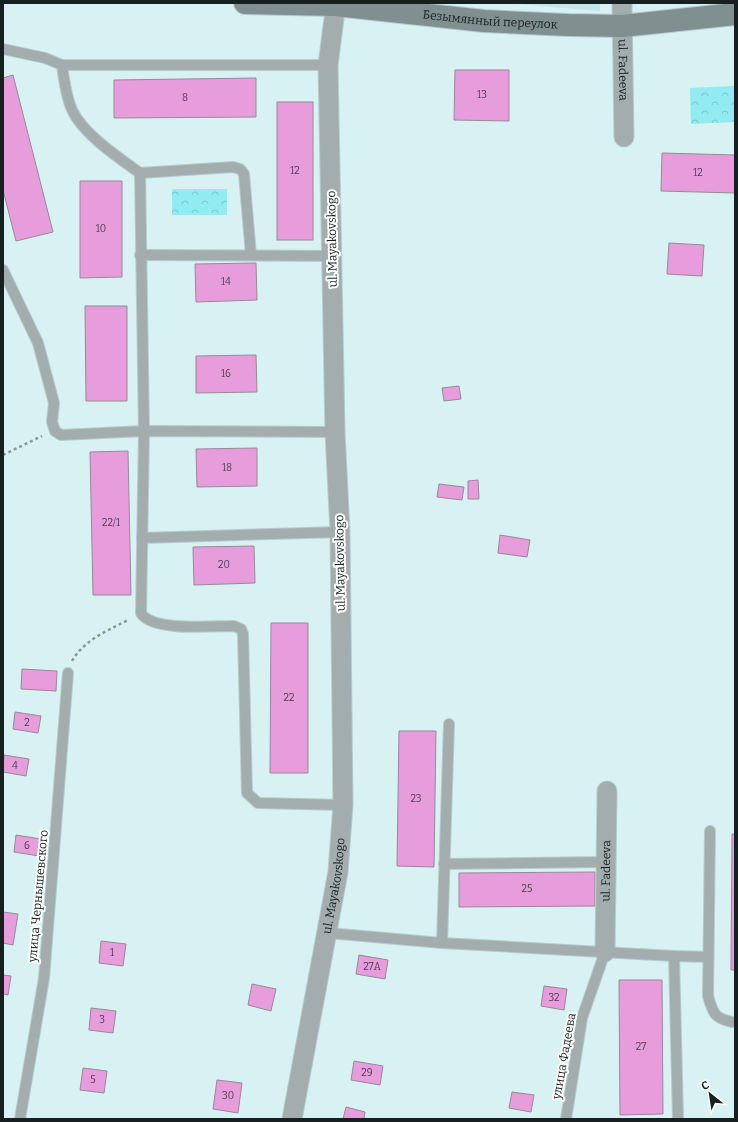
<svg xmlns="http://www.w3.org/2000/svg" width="738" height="1122" font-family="Bitter,serif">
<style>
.built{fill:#c4e6e8}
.park{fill:url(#park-crowns)}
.building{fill:#e79ddc;stroke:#988996}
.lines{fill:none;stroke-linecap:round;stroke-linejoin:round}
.lane-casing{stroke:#b5cbcc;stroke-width:12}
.street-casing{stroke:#b5cbcc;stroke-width:21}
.secondary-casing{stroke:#b5cbcc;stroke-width:24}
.path{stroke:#87999a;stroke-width:2.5;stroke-dasharray:3 3;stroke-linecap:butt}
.lane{stroke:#a3adae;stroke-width:10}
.street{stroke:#a3adae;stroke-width:19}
.secondary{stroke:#808f90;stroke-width:22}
.labels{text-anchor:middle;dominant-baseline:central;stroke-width:4;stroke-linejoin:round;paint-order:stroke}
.number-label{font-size:10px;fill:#4b3f50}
.street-label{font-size:12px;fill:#172021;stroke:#fff}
</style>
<defs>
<pattern id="park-crowns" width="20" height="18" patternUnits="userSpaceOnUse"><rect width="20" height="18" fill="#91ebf0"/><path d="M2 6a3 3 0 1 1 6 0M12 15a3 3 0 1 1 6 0" fill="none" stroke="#7cc9ce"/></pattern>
</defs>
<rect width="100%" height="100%" fill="#d8f1f2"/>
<path class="built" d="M505 3H600V11Z"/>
<g class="park">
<path d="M735 86V122L691 124 690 88Z"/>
<rect x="172" y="189" width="55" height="26"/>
</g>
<g class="building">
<path d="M455 70H509V121L454 120Z"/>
<path d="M13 75 53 232 16 241 3 190V78Z"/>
<path d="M256 78V117L114 118V80Z"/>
<rect x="277" y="102" width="36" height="138"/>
<path d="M662 153 735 155V193L661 191Z"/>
<path d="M80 181H122V277L80 278Z"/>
<path d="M669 243 704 245 702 276 667 274Z"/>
<path d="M256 263 257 300 196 302 195 264Z"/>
<path d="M85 306H127V401H86Z"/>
<path d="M256 355 257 392 196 393V356Z"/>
<path d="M459 386 461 399 444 401 442 388Z"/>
<path d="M257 448V486L197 487 196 449Z"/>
<path d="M128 451 131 595H93L90 452Z"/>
<path d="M478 480 479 499H468V481Z"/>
<path d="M439 484 464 487 462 500 437 497Z"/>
<path d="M500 535 530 540 527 557 498 553Z"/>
<path d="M254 546 255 583 194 585 193 547Z"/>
<path d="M271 623H308V773H270Z"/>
<path d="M22 669 57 671 56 691 21 689Z"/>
<path d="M15 712 41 716 38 733 13 729Z"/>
<path d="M399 731H436L434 867 397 866Z"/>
<path d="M4 755 29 759 26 776 3 772Z"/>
<path d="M732 834H735V970H731Z"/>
<path d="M16 835 41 839 39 856 14 852Z"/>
<path d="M595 872V906L459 907V873Z"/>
<path d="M3 912 18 914 13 945 3 943Z"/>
<path d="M101 941 126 944 123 966 99 963Z"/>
<path d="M359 955 388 960 385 979 356 974Z"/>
<path d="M3 975 11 976 8 995 3 994Z"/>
<path d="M619 980H662L663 1114 620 1115Z"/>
<path d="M252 984 276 989 271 1011 248 1005Z"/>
<path d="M544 986 567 989 564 1010 541 1006Z"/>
<path d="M91 1008 116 1011 113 1033 89 1030Z"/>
<path d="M354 1061 383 1066 380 1085 351 1080Z"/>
<path d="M83 1068 107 1071 104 1093 80 1090Z"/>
<path d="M217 1080 242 1083 238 1113 213 1109Z"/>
<path d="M512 1092 534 1095 531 1112 509 1108Z"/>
<path d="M346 1107 365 1112 364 1119H343Z"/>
</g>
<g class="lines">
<defs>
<g id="lane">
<path d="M3 49 45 58 62 65H328"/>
<path d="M62 65C64 81 66 96 72 110 83 134 119 158 140 173L233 167 240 169 244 174 251 255"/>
<path d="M140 173 144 431 141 613C152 632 213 626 234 626L241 629 243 634 247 793 258 803 343 805"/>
<path d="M140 255 333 256"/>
<path d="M3 270 38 343 54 403 52 422 55 431 61 435 144 431 335 432"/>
<path d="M142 538 340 532"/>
<path d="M710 831 708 996C713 1013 714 1018 732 1022"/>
<path d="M444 864 606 862"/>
<path d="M328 933 442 943 674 956 708 957"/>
<path d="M442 943 449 724"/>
<path d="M674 956 678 1119"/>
<path d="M20 1119 44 978 68 673"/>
<path d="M566 1119 582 1018 605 952"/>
</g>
<g id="street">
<path id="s1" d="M622 3 624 137"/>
<path id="s2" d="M605 952 607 791"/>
<path id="s3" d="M292 1119 338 872 343 805 340 532 335 432 328 65 336 3"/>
</g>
<g id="secondary">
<path id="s4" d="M245 3 336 5 484 21 568 25 622 26 735 14"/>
</g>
</defs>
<use href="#lane" class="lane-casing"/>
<use href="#street" class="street-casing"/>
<use href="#secondary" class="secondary-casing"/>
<g class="path">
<path d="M3 455 42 436"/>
<path d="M72 661C84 640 107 631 128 620"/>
</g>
<use href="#lane" class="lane"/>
<use href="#street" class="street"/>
<use href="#secondary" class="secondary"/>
</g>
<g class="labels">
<g class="number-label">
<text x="482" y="95">13</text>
<text x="185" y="98">8</text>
<text x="295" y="171">12</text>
<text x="698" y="173">12</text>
<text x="101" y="229">10</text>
<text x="226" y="282">14</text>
<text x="226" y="374">16</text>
<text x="227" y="468">18</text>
<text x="111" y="523">22/1</text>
<text x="224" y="565">20</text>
<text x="289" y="698">22</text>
<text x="27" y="723">2</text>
<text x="15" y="766">4</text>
<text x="416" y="799">23</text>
<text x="27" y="846">6</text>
<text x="527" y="889">25</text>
<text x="112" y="953">1</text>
<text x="372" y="967">27А</text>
<text x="554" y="998">32</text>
<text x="102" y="1020">3</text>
<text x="641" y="1047">27</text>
<text x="367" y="1073">29</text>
<text x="93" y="1080">5</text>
<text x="228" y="1096">30</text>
</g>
<g class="street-label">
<text stroke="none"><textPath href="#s4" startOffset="246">Безымянный переулок</textPath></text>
<text stroke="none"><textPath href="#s1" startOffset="67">ul. Fadeeva</textPath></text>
<text transform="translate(332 239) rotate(-91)">ul. Mayakovskogo</text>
<text transform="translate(340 563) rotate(-91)">ul. Mayakovskogo</text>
<text stroke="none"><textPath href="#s2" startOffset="81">ul. Fadeeva</textPath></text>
<text stroke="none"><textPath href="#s3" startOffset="237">ul. Mayakovskogo</textPath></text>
<text transform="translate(38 896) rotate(-85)">улица Чернышевского</text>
<text transform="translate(564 1056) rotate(-80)">улица Фадеева</text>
</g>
</g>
<rect width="738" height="1122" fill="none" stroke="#172021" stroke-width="8"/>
<g transform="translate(710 1094) rotate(330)" stroke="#ffffff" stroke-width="3" paint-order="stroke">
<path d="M0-3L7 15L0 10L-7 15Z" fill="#172021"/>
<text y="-6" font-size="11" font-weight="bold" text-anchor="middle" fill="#172021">С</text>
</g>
</svg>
